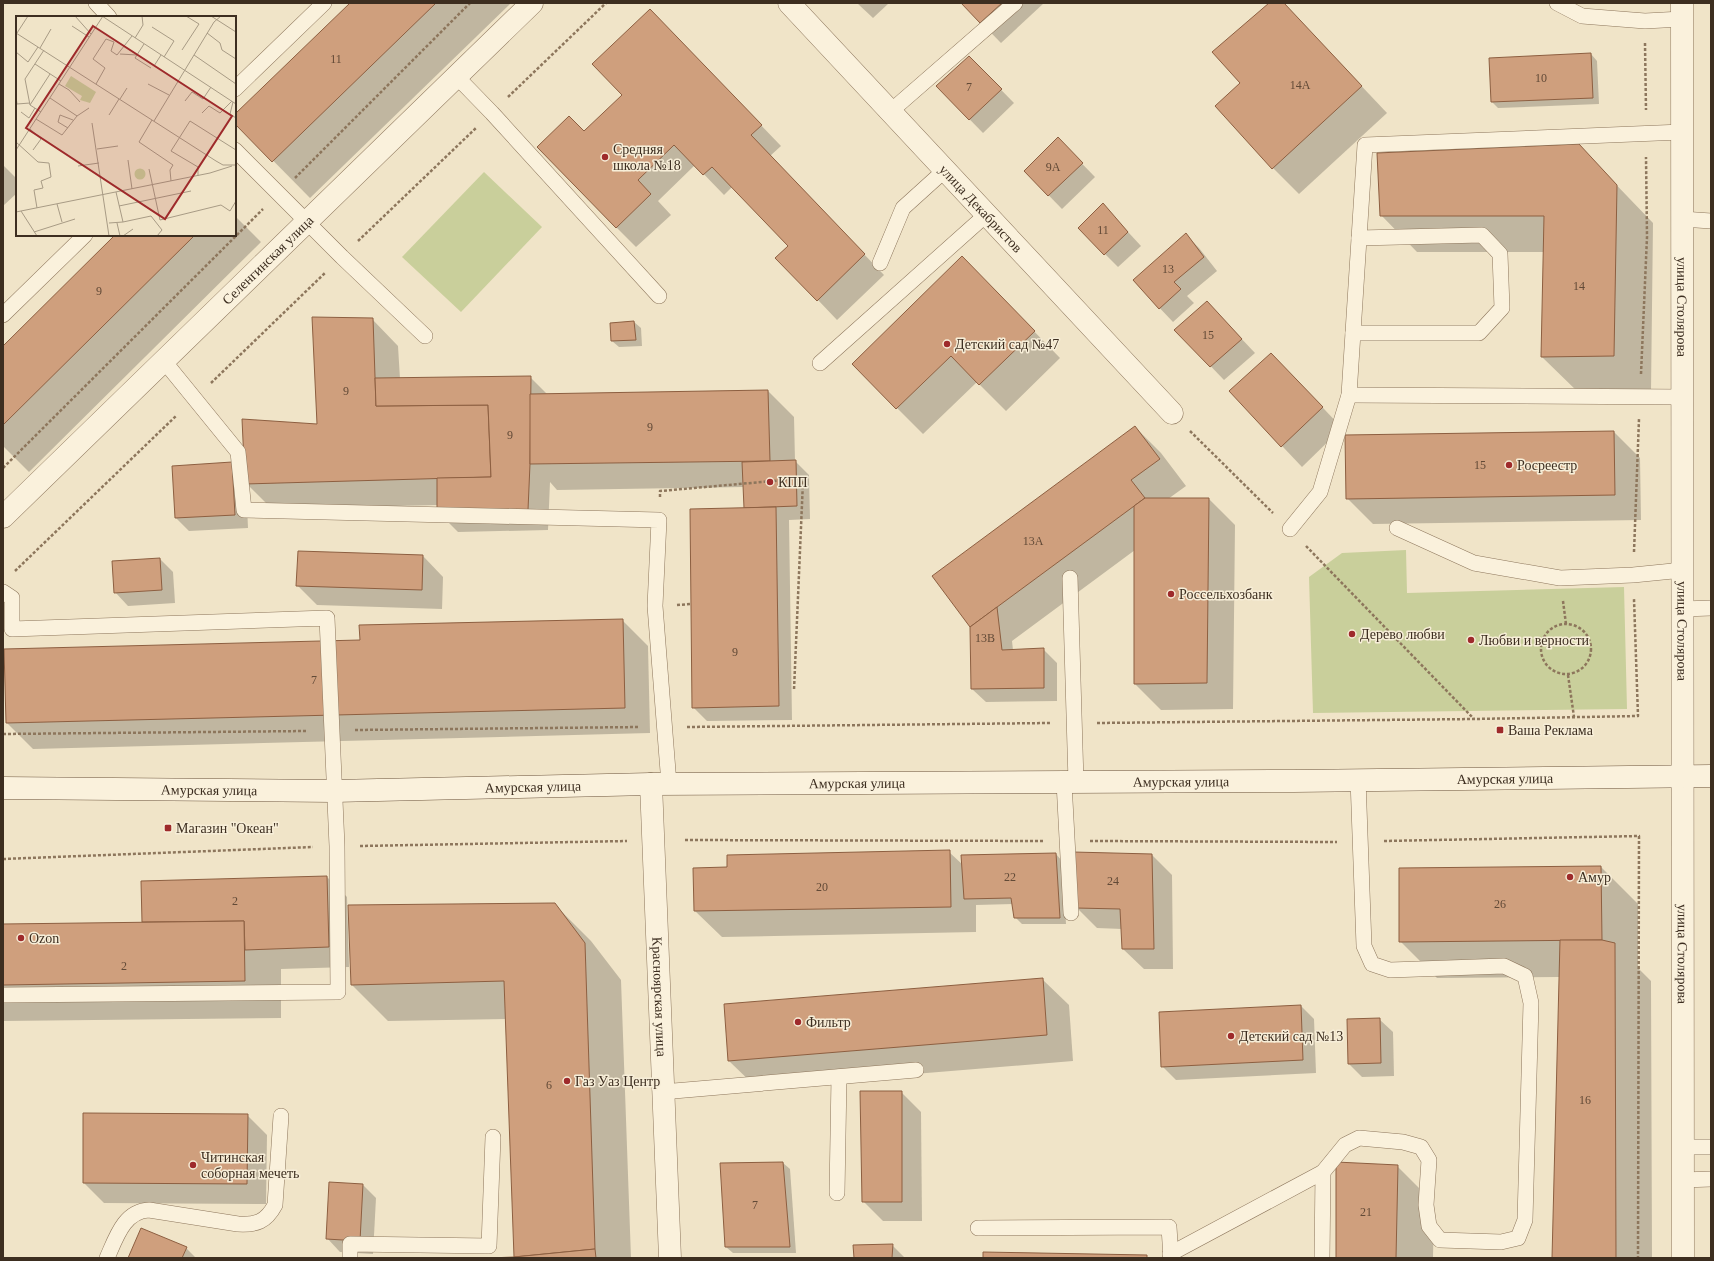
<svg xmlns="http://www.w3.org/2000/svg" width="1714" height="1261" font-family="'Times New Roman',serif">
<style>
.green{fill:#c9cf9b}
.shadow{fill:#0003}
.building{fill:#cf9f7d;stroke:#8d5f41}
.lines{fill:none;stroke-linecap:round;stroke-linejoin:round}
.service-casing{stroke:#8d765c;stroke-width:16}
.minor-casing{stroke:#8d765c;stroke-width:23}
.secondary-casing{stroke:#6f573f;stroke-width:23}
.path{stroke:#8d765c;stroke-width:2.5;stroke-dasharray:3 2;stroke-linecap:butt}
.service{stroke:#faf1dc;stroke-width:15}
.minor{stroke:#faf1dc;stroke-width:22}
.secondary{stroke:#faf1dc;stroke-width:22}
.poi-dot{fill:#9e2a2b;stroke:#f7eed8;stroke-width:1.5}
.labels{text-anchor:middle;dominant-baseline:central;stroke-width:3;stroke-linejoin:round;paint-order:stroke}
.number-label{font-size:12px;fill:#624a37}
.poi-label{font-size:14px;fill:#3d2e20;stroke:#f7eed8;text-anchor:start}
.street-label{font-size:14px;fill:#3d2e20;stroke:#f7eed8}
.inset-road{fill:none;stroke:#a89b85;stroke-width:1}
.view{fill:#9e2a2b;fill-opacity:0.15;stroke:#9e2a2b;stroke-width:2}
.inset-edge{fill:none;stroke:#3d2e20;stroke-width:2}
</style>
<rect width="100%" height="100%" fill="#f0e4c8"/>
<g class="green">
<path d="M484 172 542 227 461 312 402 257Z"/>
<path d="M1406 550 1407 593 1624 587 1627 709 1313 713 1309 577 1342 553Z"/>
</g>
<g class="shadow">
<path d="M352 3H511L310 198 235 122V116Z"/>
<path d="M857 3H889L873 18Z"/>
<path d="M962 3H1044L1001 43Z"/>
<path d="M1270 3H1283L1387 113 1299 194 1273 168 1242 83Z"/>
<path d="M670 30 781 146 770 156 884 275 837 320 818 300 789 246 732 187 724 195 695 165 658 201 671 215 636 247 616 227 584 132 624 95Z"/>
<path d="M1591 54 1597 61 1599 104 1498 108 1492 102Z"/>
<path d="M969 57 1014 103 983 133 937 86Z"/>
<path d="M1058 139 1095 177 1062 209 1025 171Z"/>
<path d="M1578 145 1653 223 1651 392 1579 393 1542 357 1544 252H1417L1381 215Z"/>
<path d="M3 165 17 179V193L3 206Z"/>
<path d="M1103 205 1141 246 1118 267 1079 228Z"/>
<path d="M235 216 261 242 29 472 3 446V348L117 235H235Z"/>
<path d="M1186 235 1199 248 1217 271 1187 296 1194 303 1173 322 1134 281Z"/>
<path d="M988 284 1060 358 1006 411 977 382 923 434 853 364Z"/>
<path d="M1220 316 1255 353 1224 380 1176 330Z"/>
<path d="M372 319 398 346 400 379 530 377 548 395 768 391 794 417 795 461 809 475 810 519 789 520 792 720 707 721 693 707 745 509 744 487 557 490 550 482 548 530 458 532 438 512V505L272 509 246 483 248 528 189 531 176 518 232 463 318 425Z"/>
<path d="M634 322 641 328 642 346 619 347 612 341 611 323Z"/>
<path d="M1291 374 1342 428 1302 467 1230 391Z"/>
<path d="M1135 427 1161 453 1186 486 1168 499H1209L1235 525 1233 709 1161 710 1135 684V550L1012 641 1013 650 1043 649 1057 663V701L986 702 972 689 971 627Z"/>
<path d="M1614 432 1640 458 1641 520 1373 524 1347 498Z"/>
<path d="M299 553 423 556 443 577 442 609 317 605 297 585Z"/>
<path d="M160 559 173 572 175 603 128 606 115 592Z"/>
<path d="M622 620 648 646 650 733 33 749 7 723Z"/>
<path d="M949 852 963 865 1056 854 1062 861 1066 924H1022L1015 917 1013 904 976 905V932L722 937 695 911 694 869 728 868Z"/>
<path d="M1152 855 1172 875 1173 969H1144L1123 949 1122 929 1097 928 1077 908Z"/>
<path d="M1601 867 1638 904V968L1651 981 1652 1258H1553L1560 977 1437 978 1400 941Z"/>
<path d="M327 877 347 897 349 967 281 969V1018L3 1021V925L145 923 143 922Z"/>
<path d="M554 904 591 941 621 980 631 1258H515L506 1019 388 1021 352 985Z"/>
<path d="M1042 979 1069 1005 1073 1061 756 1087 729 1061Z"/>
<path d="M1301 1006 1314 1019 1316 1073 1176 1080 1162 1066Z"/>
<path d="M1379 1019 1393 1032 1394 1076 1362 1077 1349 1064Z"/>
<path d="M901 1092 921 1112 922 1221H883L863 1201Z"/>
<path d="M247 1115 267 1135 266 1204 104 1203 84 1183Z"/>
<path d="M783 1163 790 1169 796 1253H733L726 1247Z"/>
<path d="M1397 1166 1434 1203 1433 1258H1337Z"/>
<path d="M363 1185 376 1198 373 1254 340 1252 327 1238Z"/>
<path d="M892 1245 905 1258H855Z"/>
<path d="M186 1248 196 1258H129Z"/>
</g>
<g class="building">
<path d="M350 3H436L272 162 235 124V114Z"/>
<path d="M961 3H1002L980 23Z"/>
<path d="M1269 3H1284L1362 86 1272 169 1215 106 1240 83 1212 52Z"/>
<path d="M650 9 762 125 751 135 865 254 817 301 775 258 788 246 712 167 703 175 674 145 638 180 651 194 616 228 537 147 569 116 584 131 622 95 592 64Z"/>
<path d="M1591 53 1593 98 1491 102 1489 58Z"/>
<path d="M969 56 1002 89 969 120 936 86Z"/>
<path d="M1058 137 1083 163 1048 196 1024 171Z"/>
<path d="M1579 144 1617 185 1614 356 1541 357 1544 216H1380L1377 153Z"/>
<path d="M1103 203 1128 232 1104 255 1078 228Z"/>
<path d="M1186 233 1204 257 1174 282 1181 289 1159 309 1133 280Z"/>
<path d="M115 235H195L3 425V346Z"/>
<path d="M962 256 1035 331 979 385 951 356 896 409 852 364Z"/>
<path d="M1207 301 1242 339 1210 367 1174 330Z"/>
<path d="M312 317 373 318 376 406 488 405 491 477 245 484 242 419 317 424Z"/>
<path d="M634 321 636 340 611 341 610 323Z"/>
<path d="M1271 353 1323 407 1281 447 1229 391Z"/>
<path d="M531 376 530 464 528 510 437 513V478L491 477 488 405 376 406 375 378Z"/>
<path d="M768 390 770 461 530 464V394Z"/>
<path d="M1135 426 1160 459 1131 480 1145 498 970 627 932 576Z"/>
<path d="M1614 431 1615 495 1346 499 1345 435Z"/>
<path d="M796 460 797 506 744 508 742 462Z"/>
<path d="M232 462 235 515 175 518 172 466Z"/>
<path d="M1145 498H1209L1207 683 1134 684V506Z"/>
<path d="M776 507 779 706 692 708 690 509Z"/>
<path d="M298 551 423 555 422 590 296 586Z"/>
<path d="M160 558 162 590 114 593 112 561Z"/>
<path d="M997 607 1002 650 1044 648V688L971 689 970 627Z"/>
<path d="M623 619 625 708 6 723 4 649 360 640 359 625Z"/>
<path d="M950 850 951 907 694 911 693 868 727 867V855Z"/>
<path d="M1073 852 1152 854 1154 949H1122L1120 909 1076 908Z"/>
<path d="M1056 853 1060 918H1014L1011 898 964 899 961 855Z"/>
<path d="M1601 866 1602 940 1399 942V868Z"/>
<path d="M327 876 329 947 245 950 244 921 142 922 141 881Z"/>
<path d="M555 903 585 943 595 1249 514 1257 504 981 351 985 348 905Z"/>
<path d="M244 921 245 981 3 985V924Z"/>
<path d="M1560 940H1602L1615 943 1616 1258H1552Z"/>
<path d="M1043 978 1047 1035 728 1061 724 1004Z"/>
<path d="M1301 1005 1303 1060 1161 1067 1159 1012Z"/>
<path d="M1380 1018 1381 1063 1348 1064 1347 1019Z"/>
<path d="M860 1091H902V1202H862Z"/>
<path d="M83 1113 248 1114 247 1184 83 1183Z"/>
<path d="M783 1162 790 1247H725L720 1163Z"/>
<path d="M1336 1162 1398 1165 1396 1258H1336Z"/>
<path d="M329 1182 363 1184 360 1241 326 1239Z"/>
<path d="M141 1228 187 1247 182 1258H128Z"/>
<path d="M893 1244 892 1258H854L853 1245Z"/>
<path d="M595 1249 596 1258H489L514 1257Z"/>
<path d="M983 1252 1147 1255V1258H983Z"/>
</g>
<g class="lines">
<defs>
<g id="service">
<path d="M96 3 109 17"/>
<path d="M1557 3 1582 16 1645 21 1682 19"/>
<path d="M457 77 492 113 659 296"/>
<path d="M235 89 324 3"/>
<path d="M891 111 1015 3"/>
<path d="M235 150 342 257 425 336"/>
<path d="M1682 219 1711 221"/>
<path d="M880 263 903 208 945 170"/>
<path d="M3 315 85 235"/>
<path d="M1353 333H1479L1502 308 1500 254 1482 235 1359 238"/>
<path d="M164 361 238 452 244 510 659 520 655 606 669 784"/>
<path d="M820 363 987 214"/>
<path d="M1349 395 1683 397"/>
<path d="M1397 528 1474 563 1560 578 1633 575 1683 570"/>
<path d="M1290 529 1320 492 1349 395 1365 145 1682 132"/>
<path d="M1070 578 1076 782"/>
<path d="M3 592 12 598V629L327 618 337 846 338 992 3 995"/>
<path d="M1683 609 1711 608"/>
<path d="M1064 782 1071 913"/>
<path d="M662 1092 916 1070"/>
<path d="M1683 1147H1711"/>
<path d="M1683 1180 1711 1179"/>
<path d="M837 1193 839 1077"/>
<path d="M978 1228 1169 1227 1171 1258"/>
<path d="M1170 1254 1323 1172"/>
<path d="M107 1258C116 1238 124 1211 149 1210L238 1224C256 1225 266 1222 275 1205L281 1116"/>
<path d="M350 1258V1244L489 1246 493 1137"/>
<path d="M1322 1258 1323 1172 1345 1145 1359 1138 1403 1142 1421 1147 1429 1160 1426 1205 1429 1226 1440 1240 1501 1242 1518 1238 1525 1220 1531 1003 1525 976 1504 966 1390 970 1372 964 1364 946 1358 779"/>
</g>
<g id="minor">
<path id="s1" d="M789 3 1172 413"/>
<path id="s2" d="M1682 3 1683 1258"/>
<path id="s3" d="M3 517 532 3"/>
<path id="s4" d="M651 784 670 1258"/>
</g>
<g id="secondary">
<path id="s5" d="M3 788 334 791 651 784 1294 781 1711 776"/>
</g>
</defs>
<use href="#service" class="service-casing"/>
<use href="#minor" class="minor-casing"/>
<use href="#secondary" class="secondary-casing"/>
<g class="path">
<path d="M1645 43 1646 110"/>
<path d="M508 97 606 3"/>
<path d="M295 178 470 3"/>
<path d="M358 241 476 128"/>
<path d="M1641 374 1647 237 1646 157"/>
<path d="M211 383 326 272"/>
<path d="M1190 431 1273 513"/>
<path d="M3 468 263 209"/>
<path d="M660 497V491L796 479 803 481 794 690"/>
<path d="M1306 546 1474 719"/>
<path d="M1634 552 1639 419"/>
<path d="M15 571 177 415"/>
<path d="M1563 601 1566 624"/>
<path d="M677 605 691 604"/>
<circle cx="1566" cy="649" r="25"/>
<path d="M1568 675 1574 717"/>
<path d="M1097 723 1474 719 1638 716 1634 599"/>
<path d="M687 727 1050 723"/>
<path d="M355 730 640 727"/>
<path d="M3 734 308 731"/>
<path d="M685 840 1045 841"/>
<path d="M1090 841 1337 842"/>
<path d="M1384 841 1639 836 1638 1258"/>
<path d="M360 846 627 841"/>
<path d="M3 859 313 847"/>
</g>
<use href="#service" class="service"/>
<use href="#minor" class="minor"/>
<use href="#secondary" class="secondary"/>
</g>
<g class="poi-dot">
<circle cx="605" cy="157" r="4"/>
<circle cx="947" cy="344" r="4"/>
<circle cx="1509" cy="465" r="4"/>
<circle cx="770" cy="482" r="4"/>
<circle cx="1171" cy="594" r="4"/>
<circle cx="1352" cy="634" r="4"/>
<circle cx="1471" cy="640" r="4"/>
<rect x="1496" y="726" width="8" height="8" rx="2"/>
<rect x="164" y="824" width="8" height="8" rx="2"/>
<circle cx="1570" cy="877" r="4"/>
<circle cx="21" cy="938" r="4"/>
<circle cx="798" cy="1022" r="4"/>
<circle cx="1231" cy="1036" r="4"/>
<circle cx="567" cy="1081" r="4"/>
<circle cx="193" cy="1165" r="4"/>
</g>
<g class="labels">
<g class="number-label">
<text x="336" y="59">11</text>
<text x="1541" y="78">10</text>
<text x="1300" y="85">14А</text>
<text x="969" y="87">7</text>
<text x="1053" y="167">9А</text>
<text x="1103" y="230">11</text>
<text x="1168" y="269">13</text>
<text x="1579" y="286">14</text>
<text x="99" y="291">9</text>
<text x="1208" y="335">15</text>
<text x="346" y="391">9</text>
<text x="650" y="427">9</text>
<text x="510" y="435">9</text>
<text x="1480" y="465">15</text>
<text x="1033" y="541">13А</text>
<text x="985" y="638">13В</text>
<text x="735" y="652">9</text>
<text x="314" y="680">7</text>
<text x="1010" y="877">22</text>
<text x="1113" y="881">24</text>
<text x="822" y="887">20</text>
<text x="235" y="901">2</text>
<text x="1500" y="904">26</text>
<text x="124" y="966">2</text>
<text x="549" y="1085">6</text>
<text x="1585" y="1100">16</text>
<text x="755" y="1205">7</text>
<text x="1366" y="1212">21</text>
</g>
<g class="poi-label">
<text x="613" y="149">Средняя<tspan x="613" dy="16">школа №18</tspan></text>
<text x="955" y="344">Детский сад №47</text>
<text x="1517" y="465">Росреестр</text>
<text x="778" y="482">КПП</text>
<text x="1179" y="594">Россельхозбанк</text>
<text x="1360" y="634">Дерево любви</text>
<text x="1479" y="640">Любви и верности</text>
<text x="1508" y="730">Ваша Реклама</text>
<text x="176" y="828">Магазин "Океан"</text>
<text x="1578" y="877">Амур</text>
<text x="29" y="938">Ozon</text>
<text x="806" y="1022">Фильтр</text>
<text x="1239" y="1036">Детский сад №13</text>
<text x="575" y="1081">Газ Уаз Центр</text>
<text x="201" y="1157">Читинская<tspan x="201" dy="16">соборная мечеть</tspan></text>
</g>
<g class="street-label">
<text stroke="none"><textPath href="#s1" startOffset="281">улица Декабристов</textPath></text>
<text stroke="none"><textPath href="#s3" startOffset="369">Селенгинская улица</textPath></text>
<text stroke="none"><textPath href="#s2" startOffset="304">улица Столярова</textPath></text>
<text stroke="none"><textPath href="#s2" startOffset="628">улица Столярова</textPath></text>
<text stroke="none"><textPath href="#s5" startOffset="1502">Амурская улица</textPath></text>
<text stroke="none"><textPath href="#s5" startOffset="1178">Амурская улица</textPath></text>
<text stroke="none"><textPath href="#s5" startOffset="854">Амурская улица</textPath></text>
<text stroke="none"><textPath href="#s5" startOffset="530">Амурская улица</textPath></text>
<text stroke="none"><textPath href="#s5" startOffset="206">Амурская улица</textPath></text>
<text stroke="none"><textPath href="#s2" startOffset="951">улица Столярова</textPath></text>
<text stroke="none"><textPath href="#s4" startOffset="213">Красноярская улица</textPath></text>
</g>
</g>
<g transform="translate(16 16)">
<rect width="220" height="220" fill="#f0e4c8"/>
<path d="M55 60 80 76 74 87 64 84 66 80 49 70ZM118.5 158a5.5 5.5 0 1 1 11 0a5.5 5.5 0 1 1-11 0Z" fill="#c9cf9b"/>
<path class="inset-road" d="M59 0 75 18M86 0 220 88M195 0 220 16M56 10 73 21M136 11 158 25 148 41M0 17 200 145 207 149H220M1 17 12 0M191 17 204 27 206 34 220 43M119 22 127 9 126 0M128 28 119 42 135 52M24 32 35 13M166 34 183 8 170 0M0 36 12 46 22 31M104 38 121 39M178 39 220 68M19 48 45 65M138 50 145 39M43 68 53 74 64 86M80 68 89 52 77 43 90 23 98 26 95 35 101 39 116 20M132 68 153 79M0 81 1 88 14 87M34 82 61 100M104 83 111 72M169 85 176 76 187 83 195 71M217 86 214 98 220 102M14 89 9 63 28 34M5 96 13 102 19 92M25 96 14 89 34 58M186 97 193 90 204 97 216 85M93 99 103 83M20 103 46 119 61 100 73 92M136 104 123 126 157 149 154 154 155 165M138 105 198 6 205 0M76 107 93 220M52 112 42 106 44 99 57 104M14 113 25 123 17 134M0 126 22 146 33 147 35 161 25 165 27 172 18 174 21 192M81 133 102 130M0 134 87 0M112 144 116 173M62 150 83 147M133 153 144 204 205 189 214 195 220 185M182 160V151L155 135 174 105 220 134M100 176 107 206 135 200 146 214 141 220M41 188 46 206M103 190 175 175M5 195 21 220M0 196 194 157 216 150M93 207 107 206M101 207 104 220M18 216 59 203M107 220 117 213"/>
<path class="view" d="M77 10 216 100 149 203 10 112Z"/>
<rect width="220" height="220" class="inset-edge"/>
</g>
<rect width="1714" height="1261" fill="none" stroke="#3d2e20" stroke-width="8"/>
</svg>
